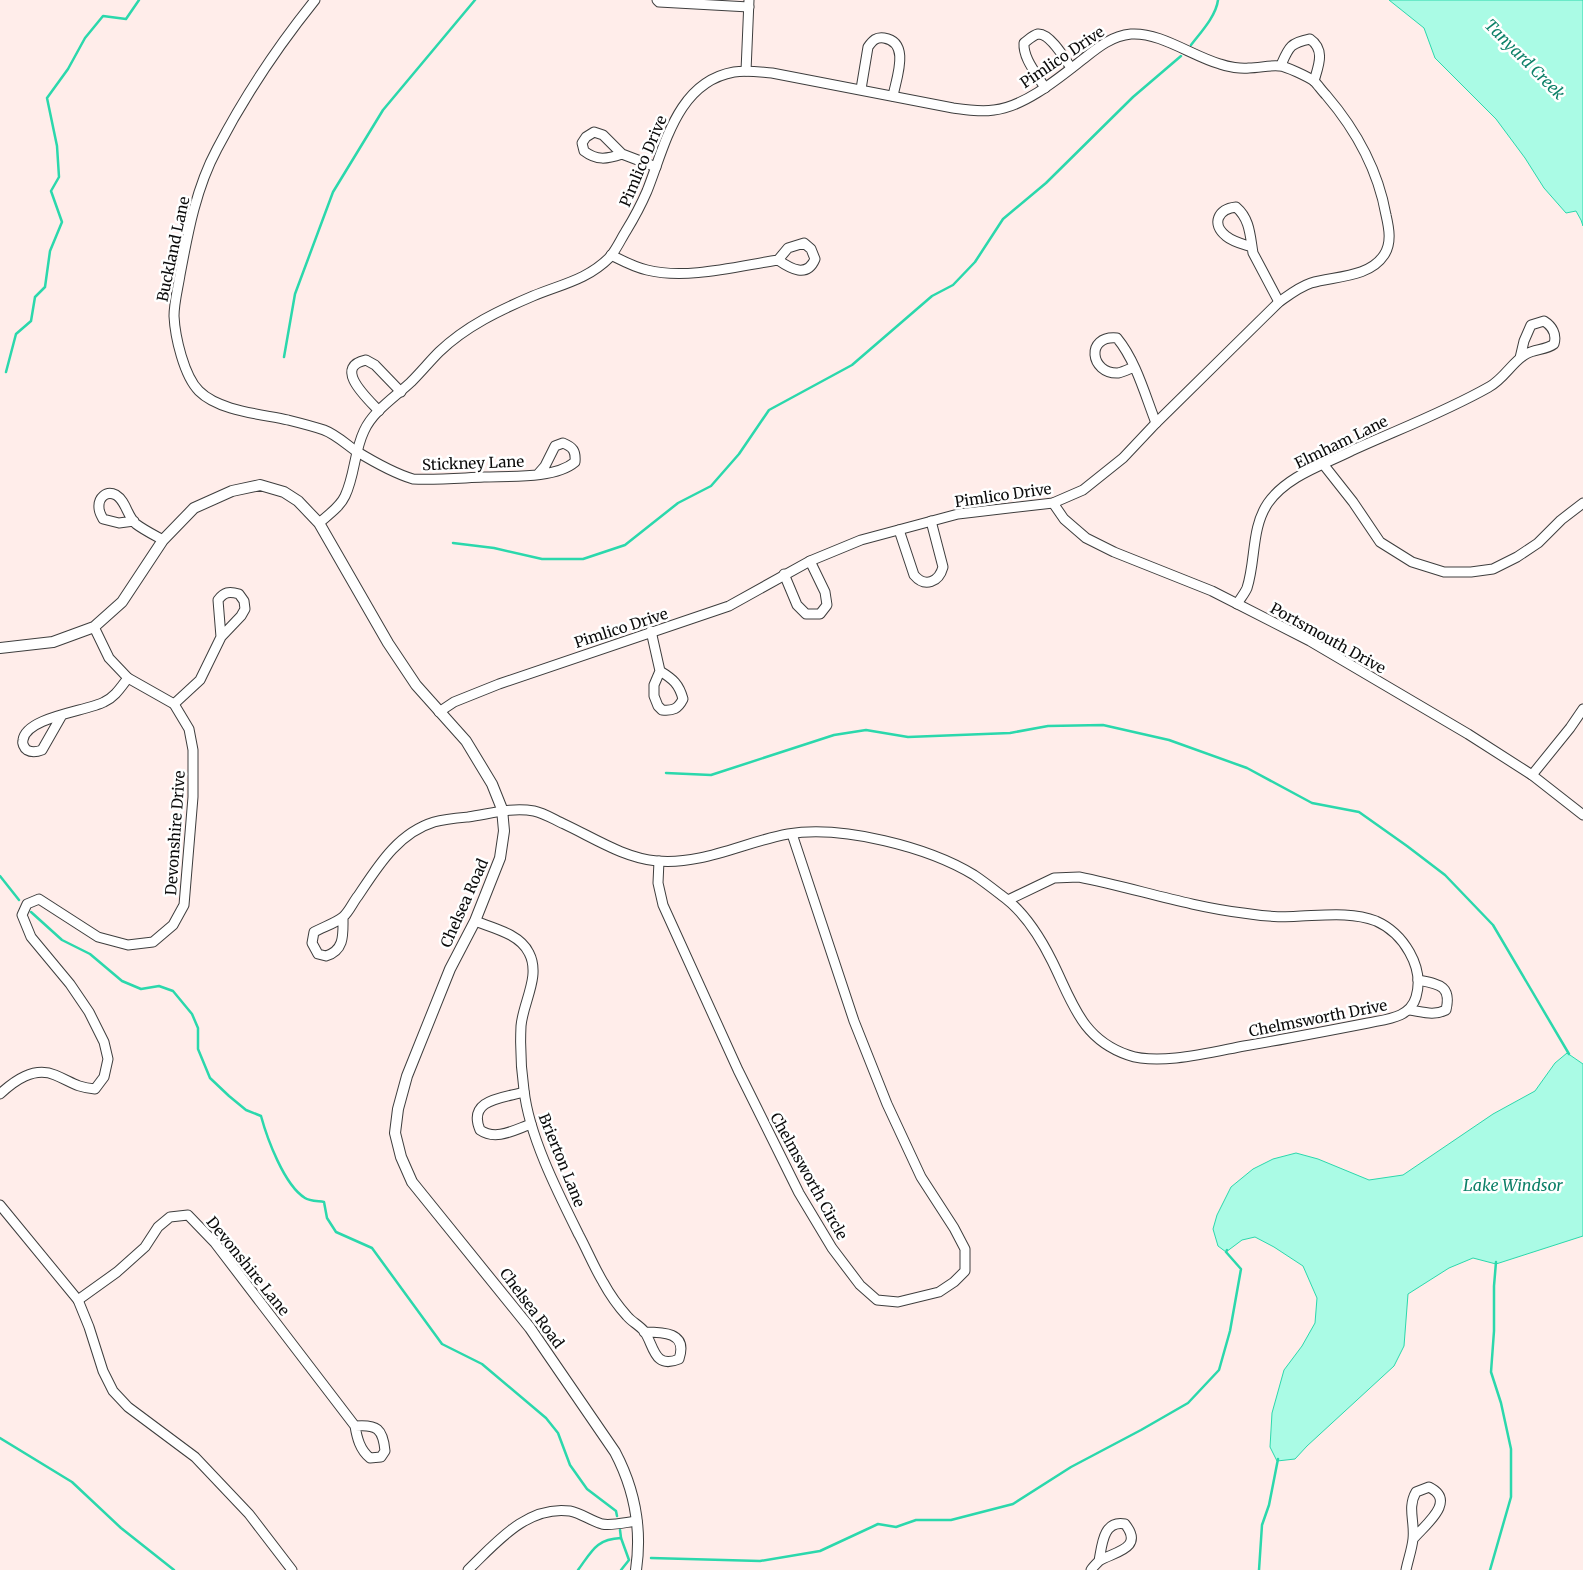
<svg xmlns="http://www.w3.org/2000/svg" width="1583" height="1570" font-family="Merriweather,serif">
<style>
.water{fill:#aafbe5;stroke:#2bd8ac}
.lines{fill:none;stroke-linecap:round;stroke-linejoin:round}
.stream{stroke:#2bd8ac;stroke-width:2.5}
.minor-casing{stroke:#3e3e3e;stroke-width:11}
.tertiary-casing{stroke:#3e3e3e;stroke-width:12}
.minor{stroke:#fff;stroke-width:9}
.tertiary{stroke:#fff;stroke-width:10}
.labels{text-anchor:middle;dominant-baseline:central;stroke-width:5;stroke-linejoin:round;paint-order:stroke}
.street-label{font-size:15px;fill:#0b0b0b;stroke:#fff}
.water-label{font-size:16px;font-style:italic;fill:#0d8168;stroke:#fff}
</style>
<rect width="100%" height="100%" fill="#ffedea"/>
<g class="water">
<path d="M1389 0H1583V226L1581 220 1576 211 1566 213 1544 188 1525 158 1496 119 1435 58 1424 28Z"/>
<path d="M1567 1053 1583 1064V1236L1496 1264 1473 1258 1449 1268 1408 1294 1404 1346 1394 1366 1307 1446 1295 1459 1277 1461 1270 1447 1272 1413 1284 1370 1302 1346 1315 1323 1317 1298 1303 1266 1274 1247 1255 1237 1242 1240 1226 1252 1218 1246 1213 1229 1217 1215 1231 1187 1253 1169 1273 1159 1296 1153 1318 1159 1369 1180 1403 1175 1493 1114 1535 1091 1555 1063Z"/>
</g>
<g class="lines">
<g class="stream">
<path d="M1191 45C1201 32 1216 16 1218 0"/>
<path d="M284 357 295 294 333 192 383 110 475 0"/>
<path d="M6 372 16 334 31 321 35 297 45 287 50 251 62 222 51 191 59 177 57 146 47 98 68 69 85 38 103 16 126 19 139 0"/>
<path d="M453 543 494 548 542 559H583L625 545 678 503 711 486 739 454 769 410 852 365 932 296 953 285 975 262 1003 219 1046 183 1133 97 1181 56"/>
<path d="M666 773 711 775 834 735 866 730 908 737 1010 733 1048 726 1103 725 1169 740 1247 768 1312 803 1359 812 1407 846 1445 875 1493 925 1569 1054"/>
<path d="M0 876 19 900"/>
<path d="M31 912 62 940 90 954 122 981 141 989 159 986 173 991 192 1014 198 1028V1049L210 1078 229 1096 246 1110 261 1116C267 1138 284 1185 305 1198 309 1201 318 1201 324 1202L327 1218 336 1232 372 1248 442 1344 482 1364 546 1418 558 1433 570 1465 587 1489 616 1511 617 1516"/>
<path d="M0 1438 72 1482 121 1528 174 1570"/>
<path d="M620 1530 621 1538"/>
<path d="M651 1558 760 1561 820 1551 878 1524 896 1527 916 1520H951L1013 1504 1071 1467 1141 1430 1188 1403 1219 1370 1230 1331 1241 1269 1226 1252 1227 1250"/>
<path d="M578 1570C592 1551 596 1539 621 1538L629 1560 621 1570"/>
<path d="M1259 1570 1262 1525 1269 1505 1278 1459"/>
<path d="M1490 1570 1511 1497V1449L1501 1403 1491 1372 1494 1331V1286L1496 1262"/>
</g>
<defs>
<g id="minor">
<path d="M315 0C278 46 244 97 217 149 196 188 188 232 180 275 178 288 174 303 174 316 175 337 184 376 199 391 219 411 261 414 288 420 300 423 312 426 324 430 335 434 346 444 356 451 374 462 393 473 413 479 437 480 460 478 484 477 509 476 555 479 575 462 576 451 573 447 563 443L555 446 545 466 538 474"/>
<path d="M657 0 659 2 749 7"/>
<path d="M1281 65C1289 47 1290 43 1310 39 1326 50 1318 67 1314 81"/>
<path d="M746 71 749 0"/>
<path d="M1045 88C1037 74 1023 59 1024 43 1028 40 1033 35 1038 34 1050 33 1065 59 1071 68"/>
<path d="M861 89 868 47C873 40 876 37 884 38 911 42 896 79 893 96"/>
<path d="M622 154C607 159 597 161 584 151L582 143 586 137 594 132 603 135 622 154 656 167"/>
<path d="M1252 247C1243 244 1233 242 1226 236 1211 224 1218 209 1236 207 1250 219 1250 235 1253 253L1279 302"/>
<path d="M611 255C623 261 634 267 647 270 687 280 738 266 778 260 791 269 807 278 815 259L811 249 804 243 788 248 778 260"/>
<path d="M1134 367C1129 369 1123 372 1118 373 1090 374 1085 335 1117 338 1136 361 1145 395 1156 423"/>
<path d="M379 411C368 399 332 367 366 360L375 365 401 392"/>
<path d="M1323 464 1353 502 1380 542 1412 562 1444 572H1471L1493 569 1517 557 1538 543 1561 520 1583 503"/>
<path d="M1053 503 1064 519 1086 538 1114 552 1212 591 1310 641 1468 734 1532 775 1583 815"/>
<path d="M134 521 119 523 103 519C101 515 99 512 99 508 98 498 106 490 116 495 126 501 127 516 136 524 144 530 154 535 163 540"/>
<path d="M319 523C328 515 340 507 345 496 355 475 354 452 364 431 373 411 395 397 411 382 421 372 430 361 439 352 466 326 500 310 533 296 562 284 587 280 610 257 616 250 621 239 626 231 634 218 641 205 647 191 665 146 677 82 734 72 747 70 759 72 772 73L953 108C967 110 980 112 994 110 1024 107 1059 78 1082 60 1097 48 1111 36 1131 34 1160 32 1192 56 1220 64 1228 67 1241 69 1249 68 1259 68 1270 65 1279 66 1286 66 1308 77 1314 81 1318 85 1322 91 1326 95 1356 130 1378 170 1386 215 1389 228 1392 243 1384 255 1369 278 1334 276 1311 283 1299 287 1289 295 1279 302L1156 423 1123 458 1083 490 1053 503 958 514 861 540 810 561 729 606 499 684 454 702 439 712"/>
<path d="M899 530 914 575C925 588 939 582 943 567L931 521"/>
<path d="M784 574 797 605 806 614H820L827 605 825 592 810 561"/>
<path d="M1237 604C1240 599 1245 593 1247 588 1256 560 1251 528 1268 503 1287 476 1323 465 1351 451 1397 430 1445 412 1489 387 1504 379 1512 362 1526 354 1535 349 1546 350 1554 344 1557 334 1552 326 1544 321L1531 325 1524 341 1520 358"/>
<path d="M651 631 660 671 654 685V696L658 706 662 710C673 711 678 709 683 699 679 684 673 679 660 671"/>
<path d="M174 704 200 680 221 637 241 616 245 609 244 601 239 594C229 591 224 592 218 600L221 637"/>
<path d="M62 715 42 750C37 752 32 753 27 750 24 748 22 743 23 740 26 717 87 711 104 702 115 697 121 687 128 678"/>
<path d="M1532 775 1570 728 1583 709"/>
<path d="M659 861 658 883 663 905 738 1070 799 1193 832 1248 860 1285 877 1300 898 1302 939 1292 954 1282 965 1271V1249L954 1228 921 1177 887 1104 854 1021 792 834"/>
<path d="M343 917C343 934 345 950 326 956L318 954 312 943 314 932C323 927 336 923 343 917 349 912 353 902 358 896 378 866 398 833 434 822 445 819 457 818 468 817 490 814 511 807 534 811 544 813 555 820 564 824 594 838 624 858 657 861 703 865 744 842 788 834 842 825 928 847 974 875 983 881 992 888 1001 895 1024 911 1040 937 1052 961 1072 1001 1081 1039 1128 1055 1159 1066 1212 1052 1244 1046 1286 1039 1327 1031 1368 1023 1387 1019 1410 1018 1416 997 1425 967 1403 933 1376 921 1353 912 1326 915 1301 916 1282 918 1262 916 1243 913 1187 906 1134 888 1079 877L1054 878 1008 900"/>
<path d="M475 921C493 928 520 934 529 953 541 976 523 1002 521 1026 520 1047 521 1069 524 1090 529 1136 558 1193 579 1235 587 1250 594 1267 603 1282 609 1293 618 1306 627 1316 632 1322 639 1325 644 1331 654 1344 653 1370 679 1359 688 1332 663 1332 644 1332"/>
<path d="M1410 1010C1423 1012 1434 1016 1446 1010 1452 985 1438 984 1418 980"/>
<path d="M524 1092C503 1098 467 1099 480 1130 496 1141 514 1130 531 1124"/>
<path d="M0 1094C14 1081 34 1066 55 1075 72 1082 75 1087 95 1089L104 1077 108 1059 104 1042 89 1012 70 984 31 937 22 915 27 904 39 899 98 937 128 945 153 942 173 925 184 905 193 797V750L189 729 174 704 128 678 109 658 94 627"/>
<path d="M0 1205 78 1300 89 1327 103 1371 113 1391 128 1407 195 1457 249 1514 292 1570"/>
<path d="M78 1300 117 1272 145 1247 158 1227 170 1217 188 1215 215 1243 355 1426C357 1438 360 1450 370 1458L381 1457 385 1451C383 1429 377 1424 355 1426"/>
<path d="M468 1570C496 1543 527 1505 570 1511 581 1513 591 1521 602 1524 612 1526 627 1522 637 1521"/>
<path d="M1091 1570C1093 1567 1096 1564 1099 1561 1113 1552 1145 1549 1125 1524 1103 1520 1102 1545 1099 1561"/>
<path d="M1406 1570C1408 1560 1412 1549 1413 1539 1415 1521 1407 1508 1416 1492L1429 1487C1457 1501 1426 1524 1414 1538"/>
</g>
<path id="tertiary" d="M0 648 53 642 94 627 122 602 163 540 194 508 232 491 260 485 284 492 298 501 319 523 388 643 416 685 466 741 492 784 502 809 504 831 500 858 475 921 450 969 407 1076 398 1109 395 1133 401 1157 412 1182 530 1328 615 1452C634 1488 642 1529 636 1570"/>
</defs>
<use href="#minor" class="minor-casing"/>
<use href="#tertiary" class="tertiary-casing"/>
<use href="#minor" class="minor"/>
<use href="#tertiary" class="tertiary"/>
</g>
<g class="labels">
<g class="street-label">
<text transform="translate(1062 57) rotate(-34)">Pimlico Drive</text>
<text transform="translate(643 161) rotate(-67)">Pimlico Drive</text>
<text transform="translate(173 249) rotate(-78)">Buckland Lane</text>
<text transform="translate(1341 442) rotate(-26)">Elmham Lane</text>
<text transform="translate(473 463) rotate(-2)">Stickney Lane</text>
<text transform="translate(1003 495) rotate(-8)">Pimlico Drive</text>
<text transform="translate(621 628) rotate(-18)">Pimlico Drive</text>
<text transform="translate(1328 638) rotate(29)">Portsmouth Drive</text>
<text transform="translate(175 833) rotate(-86)">Devonshire Drive</text>
<text transform="translate(464 903) rotate(-66)">Chelsea Road</text>
<text transform="translate(1318 1018) rotate(-11)">Chelmsworth Drive</text>
<text transform="translate(562 1160) rotate(68)">Brierton Lane</text>
<text transform="translate(809 1176) rotate(61)">Chelmsworth Circle</text>
<text transform="translate(248 1266) rotate(51)">Devonshire Lane</text>
<text transform="translate(532 1308) rotate(53)">Chelsea Road</text>
</g>
<g class="water-label">
<text transform="translate(1525 59) rotate(45)">Tanyard Creek</text>
<text x="1513" y="1185">Lake Windsor</text>
</g>
</g>
</svg>
